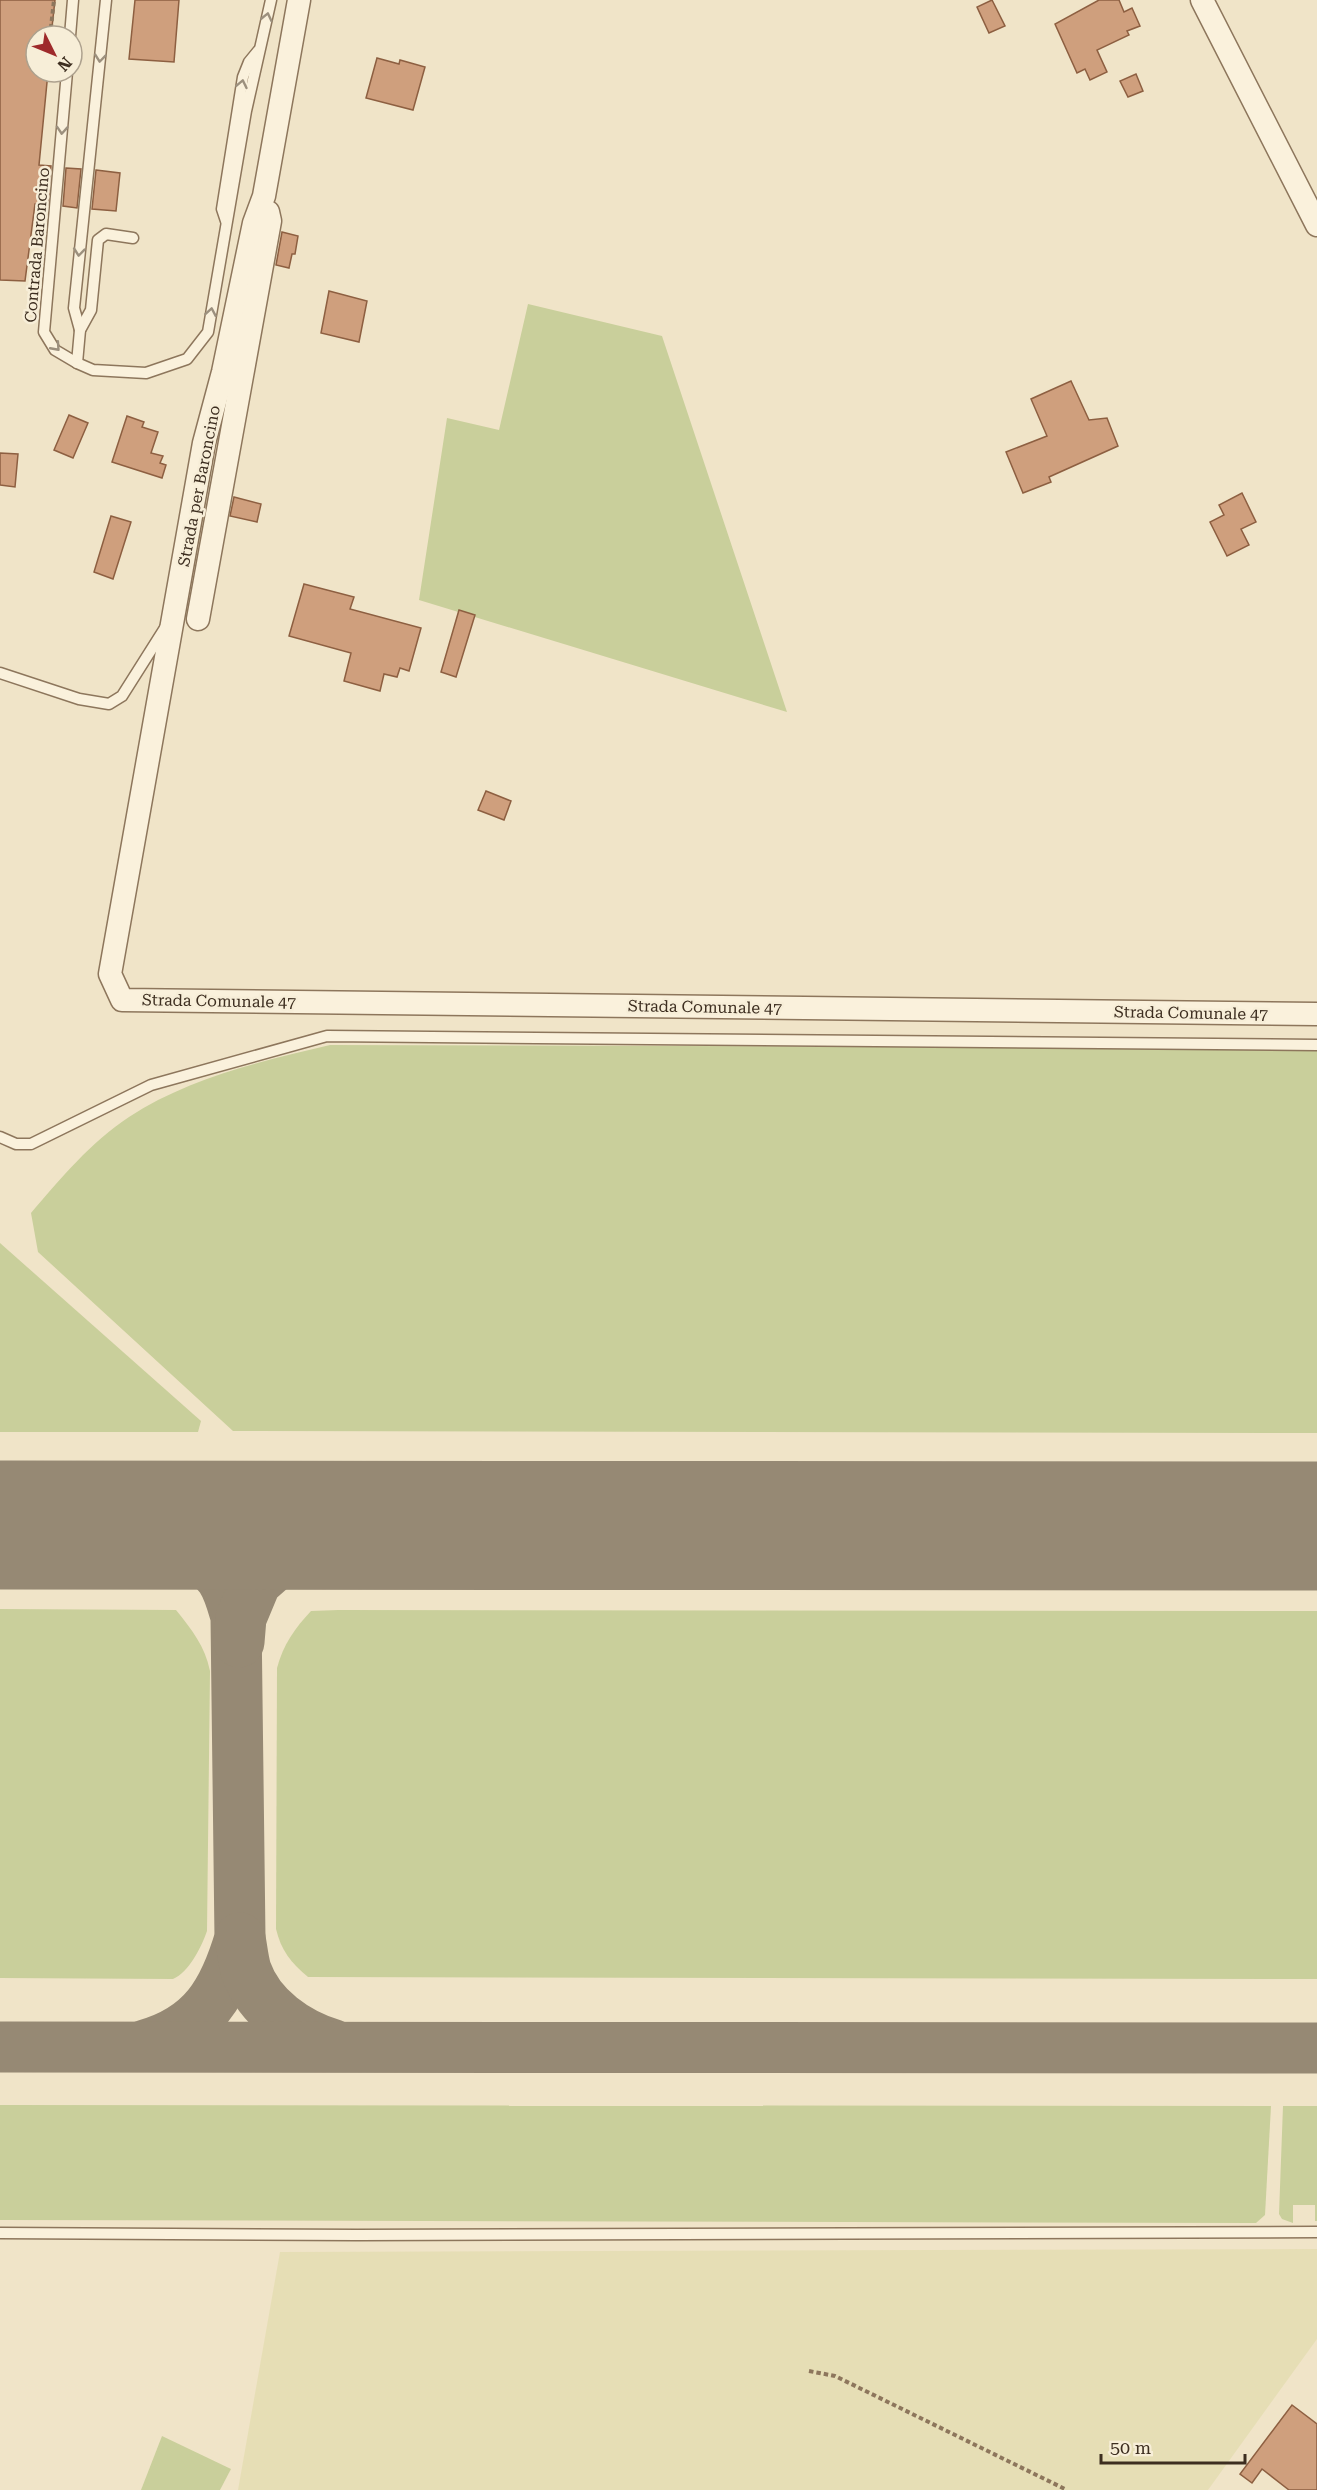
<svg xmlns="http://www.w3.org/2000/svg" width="1317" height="2490" font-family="'Roboto Serif',serif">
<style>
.farmland{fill:#e6deb5}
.green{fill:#c9cf9b}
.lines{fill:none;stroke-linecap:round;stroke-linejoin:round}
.taxiway{stroke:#968974;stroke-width:51}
.runway{stroke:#968974;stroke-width:129}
.building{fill:#cf9f7d;stroke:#8d5f41;stroke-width:1.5}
.lane-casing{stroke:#8d765c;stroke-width:13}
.street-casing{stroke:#8d765c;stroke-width:25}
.path{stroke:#8d765c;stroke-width:4;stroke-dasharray:4.5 3;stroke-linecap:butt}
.lane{stroke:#faf1dc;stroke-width:10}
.street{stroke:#faf1dc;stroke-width:22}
.oneway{stroke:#9c907e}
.labels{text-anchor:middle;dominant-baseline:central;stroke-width:5;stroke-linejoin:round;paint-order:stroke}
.street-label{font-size:16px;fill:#3d2e20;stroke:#f7eed8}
</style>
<rect width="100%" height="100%" fill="#f0e4c8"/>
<path class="farmland" d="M1317 2249V2339L1208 2490H238L280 2252Z"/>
<g class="green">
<path d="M528 304 662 336 787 712 419 600 447 418 499 430Z"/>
<path d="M330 1045 1317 1048V1433L233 1431 38 1252 31 1213C59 1180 92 1141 129 1117 188 1078 262 1061 330 1045Z"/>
<path d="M0 1243 201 1421 198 1432H0Z"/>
<path d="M0 1609 176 1610C192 1630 205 1646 210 1671L207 1931C201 1948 189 1972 173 1979L0 1978Z"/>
<path d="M338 1610 1317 1611V1979L308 1977C291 1963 281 1950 276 1929L277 1668C283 1645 295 1628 311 1611Z"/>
<path d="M0 2105 1271 2106 1265 2215 1256 2223 0 2220Z"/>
<path d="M1283 2106H1317V2221H1315V2205H1293V2223L1282 2219 1279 2214Z"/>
<path d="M162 2436 231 2469 220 2490H141Z"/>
</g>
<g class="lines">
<g class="taxiway">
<path d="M91 1525C131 1533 195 1543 221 1578 229 1590 232 1603 236 1617L240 1938C224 1992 203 2029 145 2045"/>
<path d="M239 1642 241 1618 256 1582 289 1553 326 1539 399 1525"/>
<path d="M240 1938C242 1948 243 1960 246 1970 259 2008 297 2034 334 2045"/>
<path d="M0 2047 1317 2048"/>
</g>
<path class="runway" d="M0 1525 1317 1526"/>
</g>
<g class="building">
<path d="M0 0H55L51 36H36V72H48L39 165 51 166 48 205 35 204 25 281 0 280Z"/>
<path d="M135 0H179L174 62 129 59Z"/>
<path d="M992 0 1005 26 989 33 977 7Z"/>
<path d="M1099 0H1119L1124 12 1132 8 1140 26 1127 31 1129 35 1097 50 1107 72 1090 80 1085 69 1077 73 1055 24Z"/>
<path d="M377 58 399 64 400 60 425 67 413 110 366 98Z"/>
<path d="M1136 74 1143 91 1128 97 1120 81Z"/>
<path d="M66 168 81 169 77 208 63 206Z"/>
<path d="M96 170 120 173 116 211 92 209Z"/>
<path d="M282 232 298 236 295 254H292L289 268 276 265Z"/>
<path d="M329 291 367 301 359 342 321 333Z"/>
<path d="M1071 381 1089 420 1107 418 1118 446 1049 477 1051 482 1023 493 1006 452 1047 436 1031 399Z"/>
<path d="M69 415 88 423 73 458 54 450Z"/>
<path d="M127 416 144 422 142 427 158 432 151 453 163 456 160 463 166 465 162 478 112 462Z"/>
<path d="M0 453 18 454 15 487 0 485Z"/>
<path d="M1242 493 1256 522 1241 529 1249 545 1227 556 1210 522 1224 515 1219 505Z"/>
<path d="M234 497 261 504 257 522 230 516Z"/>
<path d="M111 516 131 522 113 579 94 572Z"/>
<path d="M304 584 354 597 350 609 421 628 409 671 400 668 397 677 384 674 380 691 344 681 351 653 289 636Z"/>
<path d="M459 610 475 615 456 677 441 672Z"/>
<path d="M486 791 511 801 504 820 478 810Z"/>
<path d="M1292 2405 1317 2424V2490H1289L1262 2469 1252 2483 1240 2474Z"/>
</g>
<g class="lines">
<defs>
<g id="lane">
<path d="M70 36 73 0"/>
<path d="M67 72 44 332 55 350 77 363 93 370 146 373 187 359 208 332 246 111 271 0"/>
<path d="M226 221 222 209 243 77 249 62 258 51"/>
<path d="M80 330 74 308 106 0"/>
<path d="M77 363 80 330 91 310 98 240 106 234 133 238"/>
<path d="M0 673 79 699 109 704 122 696 165 628"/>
<path d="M0 1137 16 1144H31L151 1085 327 1036 1317 1045"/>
<path d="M0 2233 357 2235 1317 2232"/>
</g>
<g id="street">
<path d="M299 0 264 196 254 223 223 372 204 443 110 974 122 1000 1317 1014"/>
<path d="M1202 0 1317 225"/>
<path d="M198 619 270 221 268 212"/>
</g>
</defs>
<use href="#lane" class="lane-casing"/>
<use href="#street" class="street-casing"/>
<g class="path">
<path d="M50 36 54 0"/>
<path d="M809 2371 835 2376 1067 2490"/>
</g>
<use href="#lane" class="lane"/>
<use href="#street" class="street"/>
</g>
<defs><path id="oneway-chevron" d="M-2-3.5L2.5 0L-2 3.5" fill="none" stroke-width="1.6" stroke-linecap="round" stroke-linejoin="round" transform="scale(1.5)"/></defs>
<g class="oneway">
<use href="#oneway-chevron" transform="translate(267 17) rotate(-77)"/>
<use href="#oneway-chevron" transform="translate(100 58) rotate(96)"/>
<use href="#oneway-chevron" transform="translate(242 84) rotate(-78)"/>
<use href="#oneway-chevron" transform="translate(62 130) rotate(94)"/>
<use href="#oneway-chevron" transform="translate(79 252) rotate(96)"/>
<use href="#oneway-chevron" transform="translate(211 312) rotate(-80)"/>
<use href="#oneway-chevron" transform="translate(56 347) rotate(48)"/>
</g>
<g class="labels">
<g class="street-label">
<text transform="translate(37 245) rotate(-85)">Contrada Baroncino</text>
<text transform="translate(199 486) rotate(-79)">Strada per Baroncino</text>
<text transform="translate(219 1001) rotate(1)">Strada Comunale 47</text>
<text transform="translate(705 1007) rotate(1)">Strada Comunale 47</text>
<text transform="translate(1191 1013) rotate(1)">Strada Comunale 47</text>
</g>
</g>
<g transform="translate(54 54) rotate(133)"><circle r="28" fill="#f7eed8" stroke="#ada18e" stroke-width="1.5"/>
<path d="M0-4.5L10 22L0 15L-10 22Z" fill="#9e2a2b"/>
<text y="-9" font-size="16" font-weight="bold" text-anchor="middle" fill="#3d2e20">N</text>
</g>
<path d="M1101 2454v9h144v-9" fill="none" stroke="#3d2e20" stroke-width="3"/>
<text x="1110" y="2454" font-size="18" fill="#3d2e20" stroke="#f7eed8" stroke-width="4.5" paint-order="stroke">50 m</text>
</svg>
